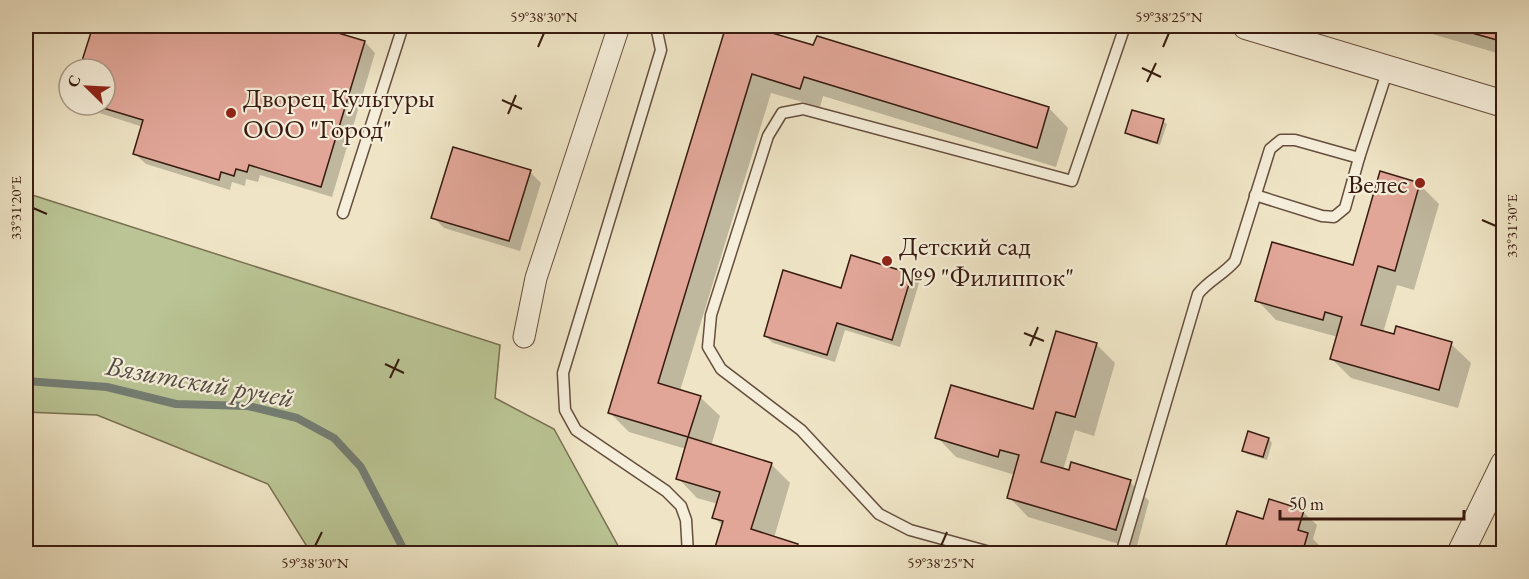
<svg xmlns="http://www.w3.org/2000/svg" width="1529" height="579" font-family="'EB Garamond',serif">
<style>
.green{fill:#bac494;stroke:#797052;stroke-width:1.5}
.shadow{fill:#0003}
.lines{fill:none;stroke-linecap:round;stroke-linejoin:round}
.stream{stroke:#737d73;stroke-width:8}
.building{fill:#e1a698;stroke:#381b10;stroke-width:1.5}
.service-casing{stroke:#664e3e;stroke-width:13}
.minor-casing{stroke:#664e3e;stroke-width:23}
.tertiary-casing{stroke:#664e3e;stroke-width:28}
.service{stroke:#f5eeda;stroke-width:10}
.minor{stroke:#f5eeda;stroke-width:21}
.tertiary{stroke:#f5eeda;stroke-width:26}
.ticks{fill:none;stroke:#381b10;stroke-width:2}
.poi-dot{fill:#8f2418;stroke:#f5eeda;stroke-width:2}
.labels{text-anchor:middle;dominant-baseline:central;stroke-width:4.5;stroke-linejoin:round;paint-order:stroke}
.poi-label{font-size:27px;fill:#381b10;stroke:#f5eeda;text-anchor:start}
.water-label{font-size:28px;font-style:italic;fill:#554c42;stroke:#f5eeda}
.neatline{fill:none;stroke:#381b10;stroke-width:2}
.ticks-label{font-size:15px;text-anchor:middle;fill:#381b10}
</style>
<rect width="100%" height="100%" fill="#efe5c6"/>
<filter id="stains"><feTurbulence type="fractalNoise" baseFrequency=".00333" numOctaves="4"/><feColorMatrix values="0 0 0 0 .2 0 0 0 0 .09 0 0 0 0 .02 0 0 0 .5 -.17"/></filter>
<radialGradient id="worn" r=".72"><stop offset=".6" stop-color="#630" stop-opacity="0"/><stop offset="1" stop-color="#630" stop-opacity=".3"/></radialGradient>
<path class="green" d="M26 193 500 345 495 398 554 429 622 553H311L268 484 97 415 26 412Z"/>
<g class="shadow">
<path d="M95 26H310L365 42 375 53 332 197 260 175 258 182 246 179 245 186 232 182 230 190 146 164 135 154 143 127 90 110 84 105H105V69H84L82 67Z"/>
<path d="M727 26H743L814 47 1049 108 1068 128 1056 167 823 96 820 107 771 93 680 391 700 397 720 416 711 446 771 464 790 483 774 538 797 545 805 554H715L723 526 714 517 718 504 697 498 678 478 686 449 629 432 609 412Z"/>
<path d="M1405 26H1504V55Z"/>
<path d="M1163 121 1167 124 1160 145 1130 136 1126 133Z"/>
<path d="M530 172 541 183 520 251 444 228 433 217Z"/>
<path d="M1419 184 1439 204 1414 290 1397 285 1383 333 1451 344 1471 363 1458 408 1351 378 1331 358 1338 337 1276 320 1257 300 1354 267Z"/>
<path d="M912 275 919 283 900 347 845 330 835 362 773 343 765 336 842 290Z"/>
<path d="M1096 344 1115 363 1094 436 1075 430 1063 470 1130 482 1149 501 1136 549 1028 517 1009 497 1015 475 956 457 937 437 1034 411Z"/>
<path d="M1249 433 1269 439 1272 443 1267 460 1247 454 1244 451Z"/>
<path d="M1303 512 1317 525 1313 539 1321 547 1319 554H1236L1228 545 1264 521Z"/>
</g>
<g class="lines">
<path class="stream" d="M26 381 107 387 176 404 248 406 297 418 334 438 361 467 406 554"/>
</g>
<g class="building">
<path d="M93 26H315L365 41 321 187 249 165 247 172 236 169 234 176 221 172 219 180 133 154 143 120 93 105H105V69L80 67Z"/>
<path d="M726 26H748L813 45 817 36 1049 107 1037 148 804 77 800 89 752 74 658 383 701 396 688 437 608 413Z"/>
<path d="M1447 26H1504V42Z"/>
<path d="M1132 110 1164 119 1157 143 1125 133Z"/>
<path d="M453 147 531 170 509 241 431 218Z"/>
<path d="M1380 171 1420 183 1395 271 1378 266 1361 325 1394 334 1396 326 1452 342 1439 390 1330 359 1342 317 1325 312 1323 320 1255 301 1272 242 1353 265Z"/>
<path d="M851 255 912 274 892 340 837 323 827 355 764 336 783 270 841 288Z"/>
<path d="M1056 331 1097 343 1075 417 1056 412 1041 462 1069 470 1071 462 1131 480 1116 530 1007 498 1019 455 1000 450 998 457 935 438 951 385 1033 409Z"/>
<path d="M1248 431 1269 438 1263 457 1242 451Z"/>
<path d="M688 437 772 463 751 529 798 544 795 554H713L723 521 712 518 720 492 676 479Z"/>
<path d="M1269 499 1304 510 1298 530 1308 533 1302 554H1252L1226 545 1237 511 1263 519Z"/>
</g>
<g class="lines">
<defs>
<g id="service">
<path d="M653 26 657 31 661 50 563 373 565 410 576 430 666 491 681 506 686 520 688 554"/>
<path d="M1255 195 1322 216 1334 217 1345 208 1359 158"/>
<path d="M343 213 403 26"/>
<path d="M997 554 910 530 879 514 801 430 721 369 708 347 711 315 768 136 782 113 803 109 1072 181 1125 26"/>
<path d="M1121 554 1198 294C1209 280 1223 275 1235 261L1270 149 1281 140H1295L1359 158 1388 69"/>
</g>
<path id="minor" d="M524 337 536 278 619 26"/>
<g id="tertiary">
<path d="M1246 26 1504 104"/>
<path d="M1460 554 1504 464"/>
</g>
</defs>
<use href="#service" class="service-casing"/>
<use href="#minor" class="minor-casing"/>
<use href="#tertiary" class="tertiary-casing"/>
<use href="#service" class="service"/>
<use href="#minor" class="minor"/>
<use href="#tertiary" class="tertiary"/>
</g>
<path class="ticks" d="M538 47 544 33M1163 47 1169 33M1142 68 1161 77M1147 82 1156 63M502 100 522 109M508 114 516 95M33 208 47 214M1482 220 1496 226M1024 333 1044 341M1030 346 1038 327M385 364 404 373M390 378 399 359M315 546 322 532M941 546 947 532"/>
<g class="poi-dot">
<circle cx="231" cy="113" r="6"/>
<circle cx="1420" cy="183" r="6"/>
<circle cx="887" cy="261" r="6"/>
</g>
<g class="labels">
<g class="poi-label">
<text x="243" y="97">Дворец Культуры<tspan x="243" dy="31">ООО "Город"</tspan></text>
<text x="1408" y="183" text-anchor="end">Велес</text>
<text x="899" y="245">Детский сад<tspan x="899" dy="31">№9 "Филиппок"</tspan></text>
</g>
<g class="water-label">
<text transform="translate(200 381) rotate(10)">Вязитский ручей</text>
</g>
</g>
<rect width="1529" height="579" fill="none" stroke="#efe5c6" stroke-width="66"/>
<g transform="translate(87 87) rotate(294)"><circle r="28" fill="#f5eeda" stroke="#a99a89" stroke-width="1.5"/>
<path d="M0-4.5L10 22L0 15L-10 22Z" fill="#8f2418"/>
<text y="-9" font-size="16" font-weight="bold" text-anchor="middle" fill="#381b10">С</text>
</g>
<path d="M1280 510v9h184v-9" fill="none" stroke="#381b10" stroke-width="3"/>
<text x="1289" y="510" font-size="18" fill="#381b10" stroke="#f5eeda" stroke-width="4.5" paint-order="stroke">50 m</text>
<rect x="33" y="33" width="1463" height="513" class="neatline"/>
<g class="ticks-label">
<text x="544" y="22">59°38'30"N</text>
<text x="1169" y="22">59°38'25"N</text>
<text transform="translate(16 208) rotate(-90)" y="5">33°31'20"E</text>
<text transform="translate(1512 226) rotate(-90)" y="5">33°31'30"E</text>
<text x="315" y="568">59°38'30"N</text>
<text x="941" y="568">59°38'25"N</text>
</g>
<rect width="100%" height="100%" filter="url(#stains)"/>
<rect width="100%" height="100%" fill="url(#worn)"/>
</svg>
